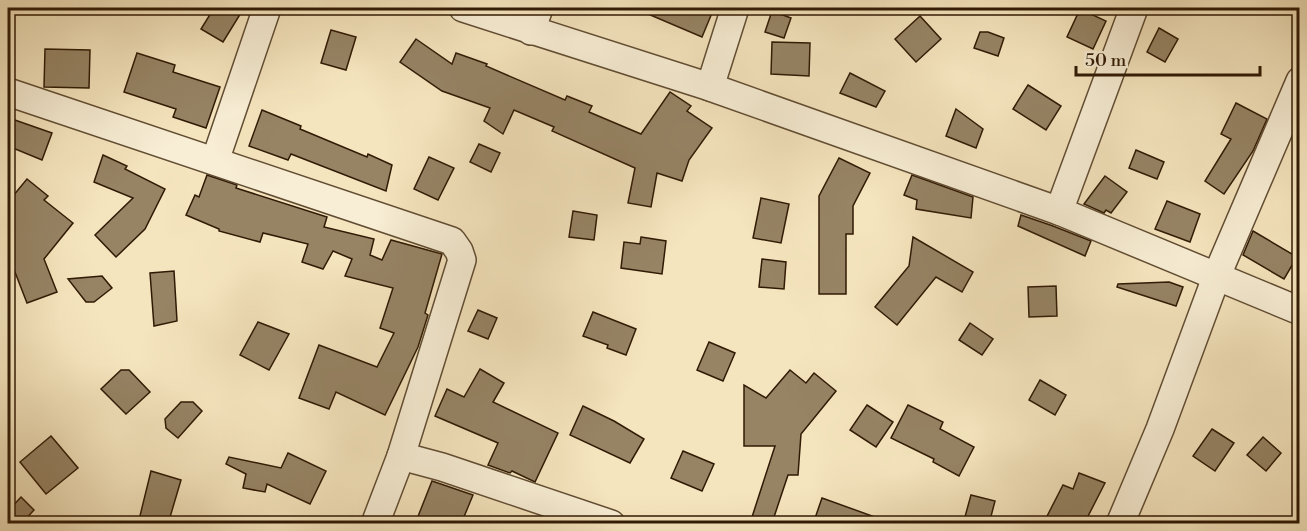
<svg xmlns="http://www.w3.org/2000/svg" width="1307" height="531" font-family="'Libre Bodoni',serif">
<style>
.building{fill:#968465;stroke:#301a05;stroke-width:1.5}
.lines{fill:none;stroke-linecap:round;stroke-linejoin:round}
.street-casing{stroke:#614d33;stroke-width:30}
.street{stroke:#f8eed5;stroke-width:27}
</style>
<rect width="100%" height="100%" fill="#f5e5be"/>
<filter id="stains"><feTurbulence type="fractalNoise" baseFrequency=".00333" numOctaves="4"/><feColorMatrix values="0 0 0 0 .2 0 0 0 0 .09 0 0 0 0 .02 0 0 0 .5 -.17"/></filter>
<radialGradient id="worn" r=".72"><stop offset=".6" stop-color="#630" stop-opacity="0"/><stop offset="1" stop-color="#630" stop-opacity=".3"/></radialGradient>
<g class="building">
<path d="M214 8H244L223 42 201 29Z"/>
<path d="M634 8H700L712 13 702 37Z"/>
<path d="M1080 9 1106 21 1093 49 1067 37Z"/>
<path d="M772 11 791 18 784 38 765 32Z"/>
<path d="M920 16 941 39 916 62 895 39Z"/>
<path d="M1159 28 1178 39 1165 62 1147 52Z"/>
<path d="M331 30 356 37 346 70 321 63Z"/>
<path d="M980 32H988L1004 38 998 56 974 48Z"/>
<path d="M416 39 452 64 456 53 487 64 486 66 565 100 567 96 592 106 589 112 641 134 670 92 691 106 687 111 712 128 689 160 682 181 657 173 651 207 628 203 635 168 552 131 554 127 514 110 503 134 484 121 490 108 442 91 400 62Z"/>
<path d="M772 42 810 43 809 76 771 74Z"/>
<path d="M45 49 90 50 89 88 44 87Z"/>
<path d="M137 53 175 65 173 72 220 87 206 128 173 117 176 109 124 92Z"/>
<path d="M850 73 885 91 876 107 840 93Z"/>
<path d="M1028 85 1061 106 1046 130 1013 109Z"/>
<path d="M1236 103 1267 119 1253 151 1224 194 1205 181 1231 139 1221 134Z"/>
<path d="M956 109 983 129 976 148 946 136Z"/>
<path d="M262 110 301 126 300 129 367 157 368 154 392 165 386 191 291 154 288 160 249 146Z"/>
<path d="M12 119 52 133 42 160 8 146V131Z"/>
<path d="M479 144 500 153 491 172 470 162Z"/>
<path d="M1136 150 1164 162 1157 179 1129 168Z"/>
<path d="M103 155 127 166 125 169 165 189 145 229 116 257 95 235 133 198 94 182Z"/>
<path d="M429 157 454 168 438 200 414 189Z"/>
<path d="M839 158 870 173 853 206V234H846V294H819V196Z"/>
<path d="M207 175 237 185 236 188 327 217 324 227 374 239 370 255 382 260 391 240 442 254 425 313 428 315 418 347 385 415 336 392 329 409 299 398 319 345 377 367 394 333 380 328 393 288 345 276 352 259 333 251 323 269 302 262 308 244 263 233 260 242 219 231V229L186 215 195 195 199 197Z"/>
<path d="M912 175 973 197 971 218 916 209 917 200 904 195Z"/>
<path d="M1105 176 1127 192 1111 213 1106 210 1104 213 1084 204Z"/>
<path d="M27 179 48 196 44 200 73 223 44 259 57 292 27 303 8 254V202Z"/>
<path d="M761 198 789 204 781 243 753 238Z"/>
<path d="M1167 201 1200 214 1190 242 1155 229Z"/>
<path d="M573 211 597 215 594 240 569 237Z"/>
<path d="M1021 215 1053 226 1091 241 1085 256 1018 226Z"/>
<path d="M1253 231 1297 257 1284 279 1243 255Z"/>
<path d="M641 237 666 241 662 274 621 268 624 242 640 244Z"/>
<path d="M913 237 973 272 962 292 936 277 897 325 875 307 909 266Z"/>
<path d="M762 259 786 262 784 289 759 287Z"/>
<path d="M174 271 177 321 154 326 150 273Z"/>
<path d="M102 276 112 288 94 302H86L68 279Z"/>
<path d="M1169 282 1183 287 1176 306 1117 287 1118 284Z"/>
<path d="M1056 286 1057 316 1029 317 1028 287Z"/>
<path d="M478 310 497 318 488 339 468 331Z"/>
<path d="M593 312 636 329 626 355 607 348 608 345 583 336Z"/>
<path d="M258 322 289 334 269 370 240 355Z"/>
<path d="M970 323 993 339 982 355 959 340Z"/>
<path d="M709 342 735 353 723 381 697 370Z"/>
<path d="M480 369 504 383 493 402 558 433 535 482 512 471 510 473 488 465 498 443 435 416 447 389 464 397Z"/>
<path d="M121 370H129L150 392 126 414 101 389Z"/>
<path d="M790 370 806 383 814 373 836 391 801 434 798 475H788L772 523 752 517 775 446H744V385L766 398Z"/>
<path d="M1040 380 1066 395 1055 415 1029 400Z"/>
<path d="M181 402H193L202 411 178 438 166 428 165 419Z"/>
<path d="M867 405 893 422 876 447 850 430Z"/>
<path d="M908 405 943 422 940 429 974 447 959 476 933 462 934 459 891 438Z"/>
<path d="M583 406 614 421 644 439 630 463 570 435Z"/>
<path d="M1212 429 1234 443 1215 471 1193 456Z"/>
<path d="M51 436 78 468 46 494 20 462Z"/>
<path d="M1263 437 1281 453 1266 471 1247 455Z"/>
<path d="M683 451 714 464 702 491 671 478Z"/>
<path d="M288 453 326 471 310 504 267 484 265 492 243 488 246 474 226 464 229 457 281 468Z"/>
<path d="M151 471 181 480 168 524H138Z"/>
<path d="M1079 473 1105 483 1084 524H1043L1063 485 1073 489Z"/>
<path d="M432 481 473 495 461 524H415Z"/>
<path d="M971 495 995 501 989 524H963Z"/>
<path d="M21 497 34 510 21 524H8V511Z"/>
<path d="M822 498 886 521V524H813Z"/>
</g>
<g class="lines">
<defs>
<g id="street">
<path d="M463 8 710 87 1059 211 1300 311"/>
<path d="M531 31 539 8"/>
<path d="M710 87 735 8"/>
<path d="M8 92 452 241 459 251 462 260 401 456"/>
<path d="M215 161 267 8"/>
<path d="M1059 211 1134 8"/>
<path d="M375 524 401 456 442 467 611 524"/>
<path d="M1120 524 1160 429 1217 275 1300 81"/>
</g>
</defs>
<use href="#street" class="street-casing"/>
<use href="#street" class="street"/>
</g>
<rect width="1307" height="531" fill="none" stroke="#f5e5be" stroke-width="30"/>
<rect x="9" y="9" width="1289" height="513" fill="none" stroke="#301a05" stroke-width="3"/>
<rect x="15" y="15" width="1277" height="501" fill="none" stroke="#301a05" stroke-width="1.5"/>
<path d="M1076 66v9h184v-9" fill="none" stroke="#301a05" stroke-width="3"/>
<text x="1085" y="66" font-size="18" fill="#301a05" stroke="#f8eed5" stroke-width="4.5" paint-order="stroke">50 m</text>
<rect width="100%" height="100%" filter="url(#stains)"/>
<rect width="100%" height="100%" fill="url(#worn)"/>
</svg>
